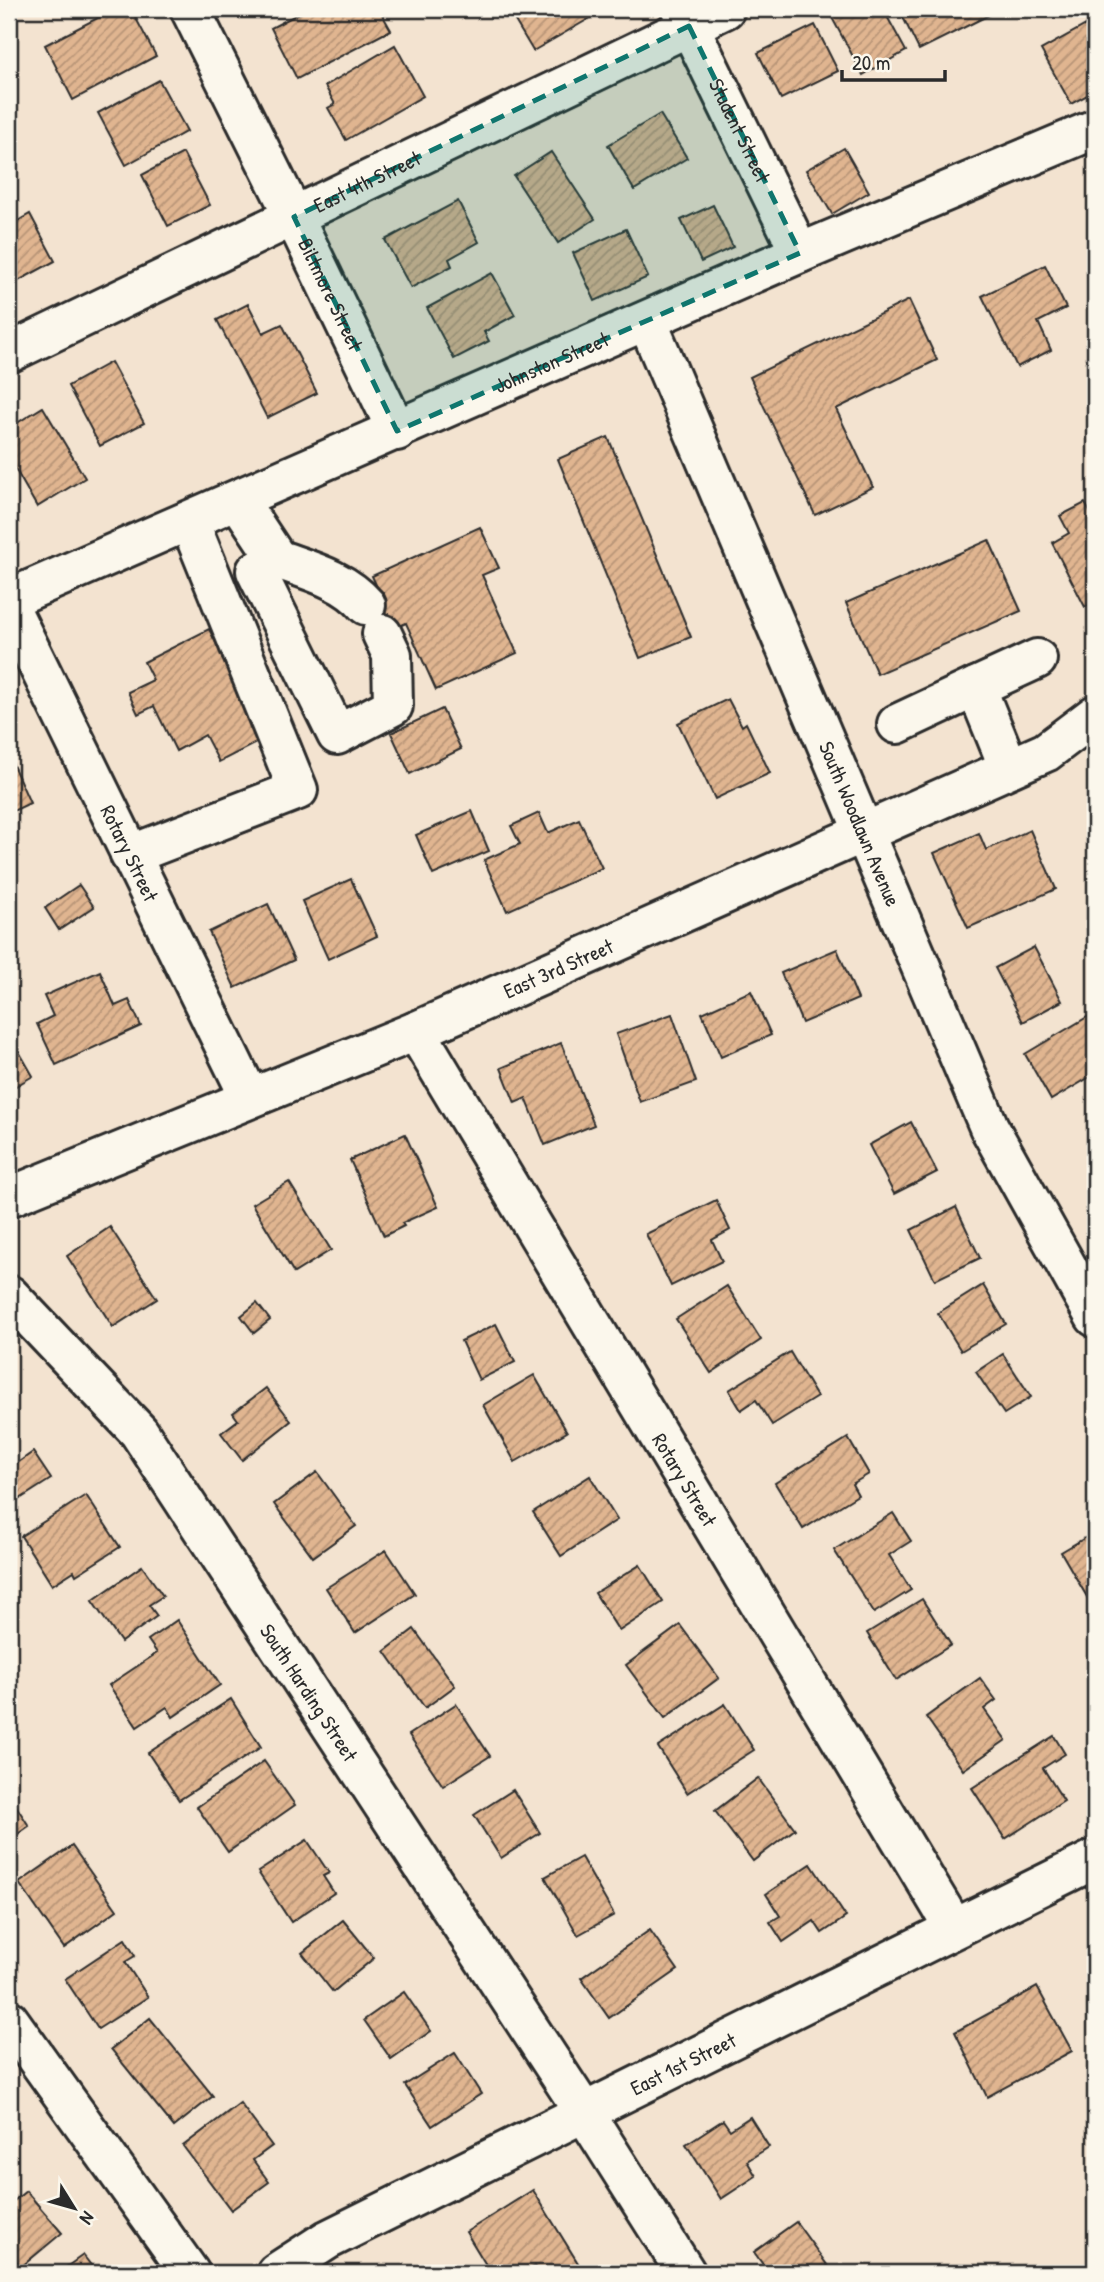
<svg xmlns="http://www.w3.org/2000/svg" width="1104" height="2282" font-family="'Patrick Hand',sans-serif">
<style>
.building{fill:url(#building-hatch);stroke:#2b2b2b;stroke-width:2}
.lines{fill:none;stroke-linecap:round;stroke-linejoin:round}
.minor-casing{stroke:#2b2b2b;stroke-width:44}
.minor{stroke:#fbf7ec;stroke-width:38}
.marked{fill:#0f766e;fill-opacity:0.2;stroke:#0f766e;stroke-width:5;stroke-dasharray:14 9;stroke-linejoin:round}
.labels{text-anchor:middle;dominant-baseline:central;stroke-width:6;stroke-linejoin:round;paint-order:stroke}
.street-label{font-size:21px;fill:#2b2b2b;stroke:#fbf7ec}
</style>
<defs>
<pattern id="building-hatch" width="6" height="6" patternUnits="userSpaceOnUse" patternTransform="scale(1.75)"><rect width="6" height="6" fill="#e0b590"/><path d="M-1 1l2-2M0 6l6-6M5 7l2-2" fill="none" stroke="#b69376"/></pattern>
</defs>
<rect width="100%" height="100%" fill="#f3e3d0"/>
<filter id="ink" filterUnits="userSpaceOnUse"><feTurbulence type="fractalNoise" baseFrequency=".0143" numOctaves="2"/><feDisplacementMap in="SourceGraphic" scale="14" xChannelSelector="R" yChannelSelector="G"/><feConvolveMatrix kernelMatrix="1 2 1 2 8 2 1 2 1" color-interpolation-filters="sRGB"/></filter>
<g filter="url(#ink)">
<g class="building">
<path d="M115 9H131L156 56 73 100 45 45Z"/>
<path d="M307 9H379L391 30 297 79 271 28Z"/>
<path d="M508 9H606L533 51Z"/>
<path d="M844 9H883L906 51 863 75 831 16Z"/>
<path d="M899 9H993L995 12 919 50Z"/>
<path d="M1095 20V91L1071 104 1041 50Z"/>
<path d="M815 25 838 71 781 99 758 53Z"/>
<path d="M395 45 423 96 346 140 328 108 335 104 325 86Z"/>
<path d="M159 80 187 131 126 165 98 113Z"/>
<path d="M660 114 687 158 634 190 608 145Z"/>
<path d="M844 148 869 192 832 214 806 170Z"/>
<path d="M551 152 595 219 558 243 514 176Z"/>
<path d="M183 153 210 205 168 226 142 175Z"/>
<path d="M458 201 479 242 449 259 452 266 411 288 385 240Z"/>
<path d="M713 205 733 247 701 262 681 220Z"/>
<path d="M30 214 55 261 9 286V226Z"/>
<path d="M626 229 648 277 595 301 573 253Z"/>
<path d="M1045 265 1066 308 1038 322 1051 350 1017 367 982 296Z"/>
<path d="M492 273 515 315 484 332 489 341 454 359 427 308Z"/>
<path d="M909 300 937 360 836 409 873 487 815 515 750 377Z"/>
<path d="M248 304 263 333 282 324 317 393 267 418 217 320Z"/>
<path d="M111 362 144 423 100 446 68 386Z"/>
<path d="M43 407 85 478 37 507 9 458V428Z"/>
<path d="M608 437 691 637 640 658 558 459Z"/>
<path d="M1085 503 1095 521V602L1085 607 1052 543 1069 533 1060 516Z"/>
<path d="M480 527 499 568 482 575 517 653 436 690 406 623 370 639 356 609 382 598 372 576Z"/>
<path d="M989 540 1021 611 877 674 846 603Z"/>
<path d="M209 629 264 739 219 762 205 735 176 751 154 706 138 714 128 692 153 680 144 662Z"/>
<path d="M728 699 742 726 746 723 770 773 715 799 678 723Z"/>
<path d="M442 709 461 749 410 774 391 733Z"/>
<path d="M9 756 30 803 9 813Z"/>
<path d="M472 811 489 851 433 875 416 835Z"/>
<path d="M539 813 548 833 579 819 602 868 507 911 484 860 520 844 511 826Z"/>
<path d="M1030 830 1056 889 968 928 934 853 979 833 986 850Z"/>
<path d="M351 879 377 936 328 959 302 901Z"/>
<path d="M79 885 94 907 59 930 45 908Z"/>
<path d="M268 904 294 960 235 988 209 932Z"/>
<path d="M1034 947 1062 1001 1023 1022 995 968Z"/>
<path d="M837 949 858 999 802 1023 781 973Z"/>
<path d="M100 971 115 1006 129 1000 141 1026 56 1065 37 1024 53 1016 44 996Z"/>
<path d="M751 991 771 1035 721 1057 702 1013Z"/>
<path d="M1094 1013 1095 1074 1051 1100 1025 1054Z"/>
<path d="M672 1014 696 1082 640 1102 616 1034Z"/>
<path d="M9 1034 33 1076 9 1090Z"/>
<path d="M561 1043 594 1125 545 1145 526 1098 515 1103 501 1068Z"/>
<path d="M911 1122 937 1172 894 1194 869 1145Z"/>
<path d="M405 1134 438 1207 402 1223 404 1226 384 1236 350 1160Z"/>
<path d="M289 1182 331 1250 294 1273 252 1204Z"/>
<path d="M716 1200 730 1230 712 1240 722 1261 671 1286 646 1234Z"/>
<path d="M956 1207 980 1258 935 1280 911 1230Z"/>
<path d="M110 1227 157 1299 113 1327 67 1256Z"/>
<path d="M983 1285 1006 1324 961 1351 938 1313Z"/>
<path d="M727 1286 761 1340 711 1373 676 1319Z"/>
<path d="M257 1303 270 1320 254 1333 241 1316Z"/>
<path d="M496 1324 515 1362 479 1380 461 1341Z"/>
<path d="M790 1352 817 1397 772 1425 756 1400 741 1410 729 1390Z"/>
<path d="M1003 1354 1031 1397 1004 1414 976 1372Z"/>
<path d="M534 1375 567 1432 515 1462 483 1405Z"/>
<path d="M266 1388 291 1421 242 1460 221 1433 238 1420 233 1413Z"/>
<path d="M848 1438 869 1474 852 1484 858 1495 803 1529 775 1483Z"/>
<path d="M33 1452 51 1479 9 1506V1469Z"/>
<path d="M317 1472 356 1526 313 1557 274 1504Z"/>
<path d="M590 1476 617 1520 561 1556 533 1512Z"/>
<path d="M86 1495 120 1547 76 1575 74 1571 52 1585 21 1536Z"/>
<path d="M893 1513 911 1541 889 1555 911 1590 874 1613 834 1550Z"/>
<path d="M1095 1532V1599L1090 1602 1061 1552Z"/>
<path d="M386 1550 415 1594 355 1633 326 1588Z"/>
<path d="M640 1565 663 1602 619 1631 595 1593Z"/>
<path d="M142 1566 163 1596 149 1605 157 1616 121 1642 92 1601Z"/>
<path d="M922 1599 951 1645 896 1680 867 1633Z"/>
<path d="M177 1620 220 1685 173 1717 167 1707 137 1727 109 1685 157 1653 148 1640Z"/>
<path d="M680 1625 719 1678 665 1718 626 1665Z"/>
<path d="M414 1629 455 1686 425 1708 385 1651Z"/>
<path d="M980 1678 996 1700 984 1709 1006 1740 963 1770 926 1717Z"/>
<path d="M231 1699 261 1747 179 1800 148 1753Z"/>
<path d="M456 1704 490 1756 443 1786 409 1735Z"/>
<path d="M725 1704 754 1750 687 1793 658 1747Z"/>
<path d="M1054 1736 1065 1754 1043 1768 1064 1801 1005 1839 972 1788Z"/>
<path d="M264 1761 295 1805 228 1852 197 1807Z"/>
<path d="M758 1778 795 1829 753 1861 715 1811Z"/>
<path d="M513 1790 540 1833 501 1858 474 1815Z"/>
<path d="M9 1795 29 1826 9 1840Z"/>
<path d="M307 1840 329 1873 323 1876 334 1893 291 1922 258 1872Z"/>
<path d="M72 1846 117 1910 64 1948 19 1883Z"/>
<path d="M581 1857 614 1915 578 1935 545 1877Z"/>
<path d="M811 1864 846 1917 822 1933 814 1921 783 1942 770 1922 780 1916 766 1894Z"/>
<path d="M343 1920 374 1958 333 1992 302 1953Z"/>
<path d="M650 1930 678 1970 609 2018 581 1978Z"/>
<path d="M125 1939 135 1956 125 1962 148 1997 98 2029 65 1979Z"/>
<path d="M1037 1987 1072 2051 987 2097 955 2032Z"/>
<path d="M404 1992 431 2031 391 2059 364 2020Z"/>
<path d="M150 2018 213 2096 174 2127 111 2049Z"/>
<path d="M455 2053 481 2094 432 2126 405 2085Z"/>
<path d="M240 2103 272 2146 253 2160 269 2182 231 2210 183 2146Z"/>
<path d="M750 2117 769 2147 747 2161 756 2176 721 2199 686 2144 723 2120 730 2130Z"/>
<path d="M533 2190 581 2268 572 2273H540L535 2266 523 2273H491L466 2232Z"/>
<path d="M26 2191 62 2233 21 2267 9 2253V2205Z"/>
<path d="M796 2222 833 2273H769L754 2252Z"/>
<path d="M83 2255 97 2273H58Z"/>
</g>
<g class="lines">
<defs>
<g id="minor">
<path id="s1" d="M190 9 294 217 397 431"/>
<path id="s2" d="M681 9 800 253"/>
<path id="s3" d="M647 321 989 1127 1095 1317"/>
<path id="s4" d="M9 353 725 9"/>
<path d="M238 500 277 559 256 571 337 735 393 706 392 655 382 634"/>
<path d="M277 559C307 570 344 579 366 605"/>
<path id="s5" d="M9 599 800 253 1095 129"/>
<path id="s6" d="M9 606 250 1098"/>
<path d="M976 687 1037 659"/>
<path d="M897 724 976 687 1009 768"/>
<path d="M130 855 298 790 189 521"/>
<path id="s7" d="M416 1031 954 1928"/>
<path id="s8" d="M9 1197 416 1031 1046 752 1095 715"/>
<path id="s9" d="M9 1295 139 1432 584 2112 686 2273"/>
<path d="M9 2020 190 2273"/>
<path id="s10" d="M276 2273 327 2240 1095 1859"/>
</g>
</defs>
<use href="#minor" class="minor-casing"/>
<use href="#minor" class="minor"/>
</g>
</g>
<path class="marked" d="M689 26 800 253 397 431 294 217Z"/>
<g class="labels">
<g class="street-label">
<text stroke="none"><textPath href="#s2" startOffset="135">Student Street</textPath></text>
<text stroke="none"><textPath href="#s4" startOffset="397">East 4th Street</textPath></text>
<text stroke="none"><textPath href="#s1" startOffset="318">Biltmore Street</textPath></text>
<text stroke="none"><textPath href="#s5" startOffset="592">Johnston Street</textPath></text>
<text stroke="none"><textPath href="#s3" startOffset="546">South Woodlawn Avenue</textPath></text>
<text stroke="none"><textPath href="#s6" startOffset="275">Rotary Street</textPath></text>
<text stroke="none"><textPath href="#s8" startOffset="595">East 3rd Street</textPath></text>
<text stroke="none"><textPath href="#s7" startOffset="523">Rotary Street</textPath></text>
<text stroke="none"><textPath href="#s9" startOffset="500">South Harding Street</textPath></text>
<text stroke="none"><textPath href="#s10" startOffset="458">East 1st Street</textPath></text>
</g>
</g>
<rect width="1104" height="2282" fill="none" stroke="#fbf7ec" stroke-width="35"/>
<rect x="18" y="18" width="1069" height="2247" fill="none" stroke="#2b2b2b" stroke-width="2.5" filter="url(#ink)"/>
<g transform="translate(74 2208) rotate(127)" stroke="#fbf7ec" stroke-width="5" paint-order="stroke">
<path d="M0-5L12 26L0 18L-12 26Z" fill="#2b2b2b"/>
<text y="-10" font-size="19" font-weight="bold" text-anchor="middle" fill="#2b2b2b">N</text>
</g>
<path d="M842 70v10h103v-10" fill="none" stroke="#2b2b2b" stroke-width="3.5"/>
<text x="852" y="70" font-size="21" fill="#2b2b2b" stroke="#fbf7ec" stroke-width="5" paint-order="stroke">20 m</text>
</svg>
